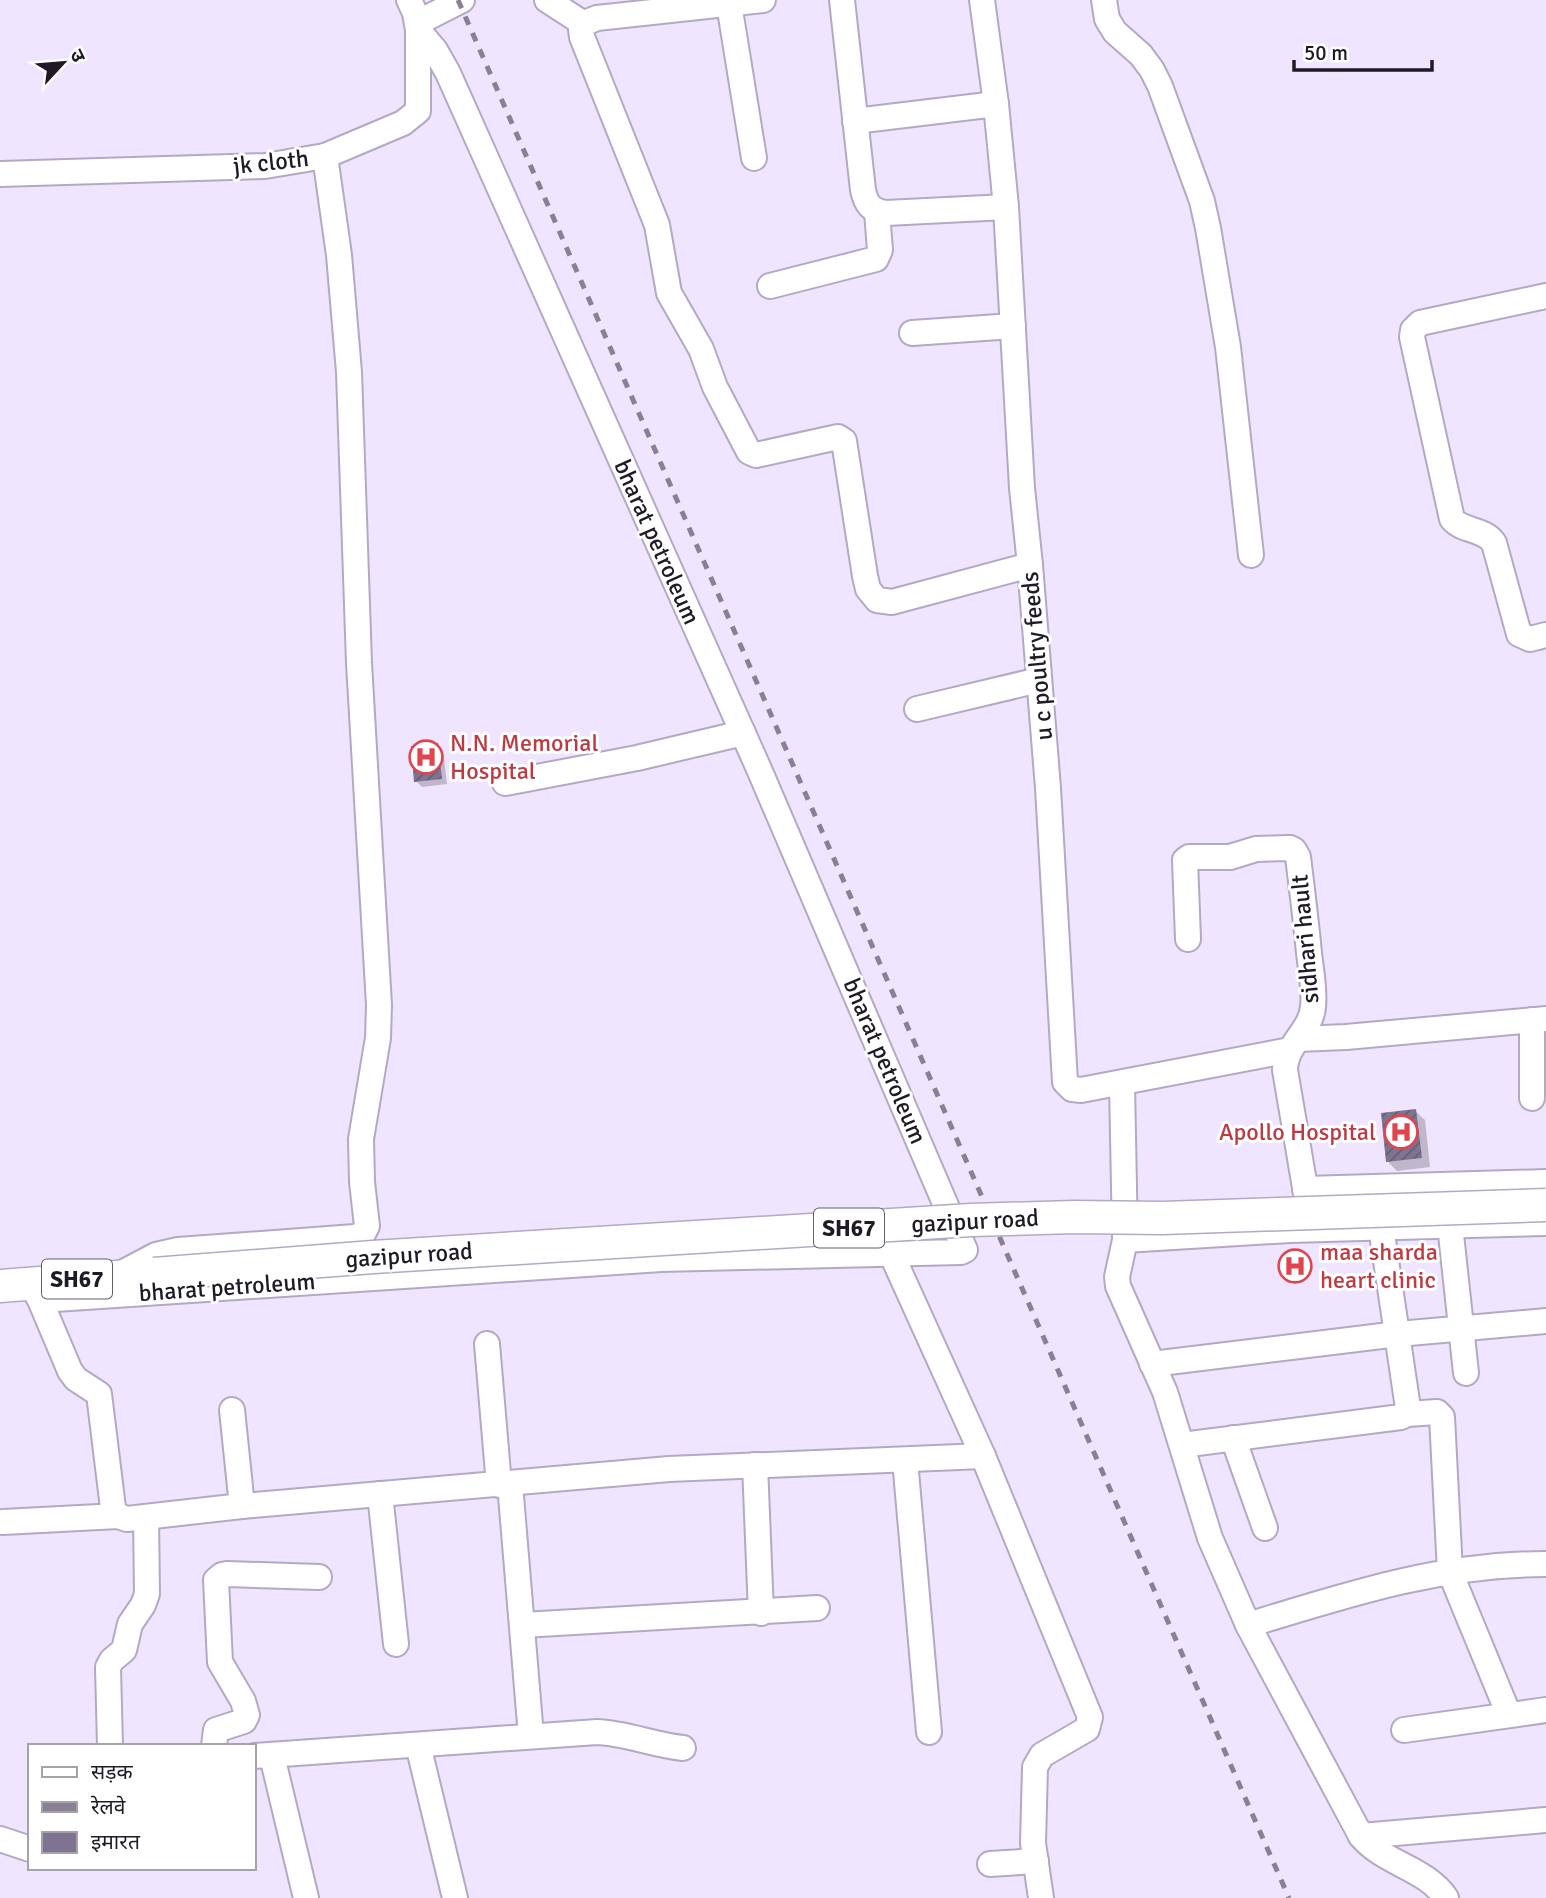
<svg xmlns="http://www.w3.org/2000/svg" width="1546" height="1898" font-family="Signika,'Noto Sans Devanagari',sans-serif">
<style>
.shadow{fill:#0003}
.building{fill:url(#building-hatch)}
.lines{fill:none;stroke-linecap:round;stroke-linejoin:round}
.minor-casing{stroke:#b5a8c5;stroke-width:28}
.major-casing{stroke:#b5a8c5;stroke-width:35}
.minor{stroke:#fff;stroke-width:24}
.major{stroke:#fff;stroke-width:32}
.rail{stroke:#898093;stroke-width:5;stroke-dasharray:9 9;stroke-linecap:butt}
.major-bridge-casing{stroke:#b5a8c5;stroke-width:35;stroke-linecap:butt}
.major-bridge{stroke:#fff;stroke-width:32}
.labels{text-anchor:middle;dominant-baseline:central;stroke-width:6;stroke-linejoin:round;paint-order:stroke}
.shield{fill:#fff;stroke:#625f66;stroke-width:2}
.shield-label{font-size:23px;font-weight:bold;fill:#1f1a25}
.street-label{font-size:24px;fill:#1f1a25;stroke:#fff}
.health-label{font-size:24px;fill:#be3a42;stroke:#fff;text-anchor:start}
</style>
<defs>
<pattern id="building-hatch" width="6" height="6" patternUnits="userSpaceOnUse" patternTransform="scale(1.75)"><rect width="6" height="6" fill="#7e7491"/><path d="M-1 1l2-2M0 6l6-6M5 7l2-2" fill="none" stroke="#675e76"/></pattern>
</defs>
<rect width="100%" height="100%" fill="#f0e5fe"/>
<g class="shadow">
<path d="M437 745 443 750 447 784 422 787 416 781Z"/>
<path d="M1415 1111 1425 1120 1430 1167 1397 1171 1388 1162Z"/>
</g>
<g class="building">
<path d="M438 743 442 779 414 782 411 746Z"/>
<path d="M1416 1109 1422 1158 1386 1162 1381 1113Z"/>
</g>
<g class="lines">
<defs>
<g id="minor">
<path d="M547 0 584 24"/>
<path d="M763 0 597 18 587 22 581 29 582 37 657 225 669 293 701 349 715 387 749 452 756 455 838 437 844 441 865 576 868 589 877 600 892 602 1030 565"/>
<path d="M842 0 863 190C866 204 871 211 886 213L1006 207"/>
<path d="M982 0 996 104 1006 207 1022 488 1030 565 1048 788 1065 1082 1072 1089 1081 1090 1290 1050"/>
<path d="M1104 0 1107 19 1115 32 1141 55 1152 70 1160 86 1202 201 1208 228 1228 347 1251 555"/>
<path d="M729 4 754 158"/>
<path d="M417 23 462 0"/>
<path d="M855 121 996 104"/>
<path d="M0 174 265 166 325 156 403 123 418 111V30L415 13 409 0"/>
<path d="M770 286 876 259 880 250 877 212"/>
<path d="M1546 296 1420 323 1413 330 1412 337 1452 519C1463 532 1484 528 1494 543L1519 634 1530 639 1546 635"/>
<path d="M912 333 1013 326"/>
<path d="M917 709 1039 680"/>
<path d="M505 783 637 758 743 733"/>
<path d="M1188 939 1185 860 1189 857H1230L1256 849 1290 848 1294 850 1298 857C1302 889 1306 921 1309 953 1311 971 1315 990 1313 1007 1311 1031 1285 1045 1285 1070L1312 1229"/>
<path d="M1298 1039 1346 1037 1546 1019"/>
<path d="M1122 1083 1125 1240 1117 1277 1118 1286 1165 1392 1210 1538 1248 1625 1361 1836C1384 1864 1426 1868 1446 1898"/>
<path d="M1532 1098V1020"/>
<path d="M1305 1189 1546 1182"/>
<path d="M1450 1225 1466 1373"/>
<path d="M1125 1240 1290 1230 1546 1223"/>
<path d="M891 1253 983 1456 1090 1717 1087 1729 1042 1755 1035 1767 1033 1843 1041 1898"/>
<path d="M120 1274 156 1255 178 1250 355 1237 363 1234 367 1226 362 1182 361 1139 378 1038 379 1005 359 663 349 372 339 255 325 156"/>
<path d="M33 1288 40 1300 70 1371 76 1379 99 1394 113 1508 118 1516 127 1519 242 1506 669 1469 983 1456"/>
<path d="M40 1300 661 1259 961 1252 965 1250 759 769 448 73 435 50 418 30"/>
<path d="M487 1344 499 1485"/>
<path d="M1152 1364 1398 1334 1546 1321"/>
<path d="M232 1410 242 1506"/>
<path d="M1407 1414 1437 1412 1442 1417 1450 1572 1509 1715"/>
<path d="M1233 1438 1265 1528"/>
<path d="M1182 1445 1401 1417 1407 1414 1408 1408 1381 1227"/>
<path d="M905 1460 929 1732"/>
<path d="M755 1465 761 1613"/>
<path d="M510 1484 531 1736"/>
<path d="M380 1494 396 1644"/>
<path d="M3 1522 118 1516"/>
<path d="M523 1625 817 1608"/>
<path d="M1248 1625C1349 1594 1440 1564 1546 1564"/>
<path d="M1404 1730 1546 1710"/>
<path d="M418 1745 455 1898"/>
<path d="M110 1746 108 1667 112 1660 124 1650 130 1624 143 1605 147 1594 146 1517"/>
<path d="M214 1746 216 1730 244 1721 247 1715 243 1701 220 1662 216 1580 222 1575 227 1574 319 1577"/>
<path d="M254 1756 597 1732C626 1733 653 1745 683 1748"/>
<path d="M272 1756 306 1898"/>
<path d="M1361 1836 1546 1820"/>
<path d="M0 1839 30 1849"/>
<path d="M990 1864 1036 1861"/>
</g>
<path id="major" d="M0 1286 154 1274"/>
</defs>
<use href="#minor" class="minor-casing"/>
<use href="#major" class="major-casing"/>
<use href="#minor" class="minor"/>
<use href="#major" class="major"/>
<path class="rail" d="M458 0 1289 1898"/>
<defs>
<path id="major-bridge" d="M154 1274 373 1257 971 1220 1074 1217 1163 1218 1546 1205"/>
</defs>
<use href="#major-bridge" class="major-bridge-casing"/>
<use href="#major-bridge" class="major-bridge"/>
</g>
<defs>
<symbol id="hospital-ring" viewBox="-11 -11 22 22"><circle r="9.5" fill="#fff" stroke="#e0444e" stroke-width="1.5"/><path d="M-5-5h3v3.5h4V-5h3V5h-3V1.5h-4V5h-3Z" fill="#e0444e"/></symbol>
</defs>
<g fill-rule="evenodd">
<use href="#hospital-ring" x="407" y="738" width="38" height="38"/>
<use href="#hospital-ring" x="1382" y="1113" width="38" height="38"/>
<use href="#hospital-ring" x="1276" y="1247" width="38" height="38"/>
</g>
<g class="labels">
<g class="shield">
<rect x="814" y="1208.5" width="70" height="39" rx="5"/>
<rect x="42" y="1259.5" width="70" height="39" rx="5"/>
</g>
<g class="shield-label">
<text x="849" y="1228">SH67</text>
<text x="77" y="1279">SH67</text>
</g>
<g class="street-label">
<text transform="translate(271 162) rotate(-6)">jk cloth</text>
<text transform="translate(657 542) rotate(66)">bharat petroleum</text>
<text transform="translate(1037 656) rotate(-95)">u c poultry feeds</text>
<text transform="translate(1305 939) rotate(-95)">sidhari hault</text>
<text transform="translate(885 1061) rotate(67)">bharat petroleum</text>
<text transform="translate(975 1221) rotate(-3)">gazipur road</text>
<text transform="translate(409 1255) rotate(-4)">gazipur road</text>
<text transform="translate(227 1287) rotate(-4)">bharat petroleum</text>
</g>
<g class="health-label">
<text x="450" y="743">N.N. Memorial<tspan x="450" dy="28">Hospital</tspan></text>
<text x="1376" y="1132" text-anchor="end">Apollo Hospital</text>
<text x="1320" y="1252">maa sharda<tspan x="1320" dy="28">heart clinic</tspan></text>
</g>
</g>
<rect x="28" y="1744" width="228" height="126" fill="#ffffff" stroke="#a5a3a8" stroke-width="2"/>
<rect x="42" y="1767" width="35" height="10" fill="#ffffff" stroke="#a5a3a8" stroke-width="2"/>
<text x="91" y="1779" font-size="21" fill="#1f1a25">सड़क</text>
<rect x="42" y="1802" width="35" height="10" fill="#898093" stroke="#a5a3a8" stroke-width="2"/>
<text x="91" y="1814" font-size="21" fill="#1f1a25">रेलवे</text>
<rect x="42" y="1832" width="35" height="21" fill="#7e7491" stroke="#a5a3a8" stroke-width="2"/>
<text x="91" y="1849" font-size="21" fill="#1f1a25">इमारत</text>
<g transform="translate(63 63) rotate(64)" stroke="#ffffff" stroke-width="5" paint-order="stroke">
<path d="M0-5L12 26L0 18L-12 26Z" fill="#1f1a25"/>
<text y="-10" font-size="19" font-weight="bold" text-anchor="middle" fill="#1f1a25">उ</text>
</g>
<path d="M1294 60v10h138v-10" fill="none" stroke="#1f1a25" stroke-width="3.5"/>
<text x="1304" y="60" font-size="21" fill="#1f1a25" stroke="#ffffff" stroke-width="5" paint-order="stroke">50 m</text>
</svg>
